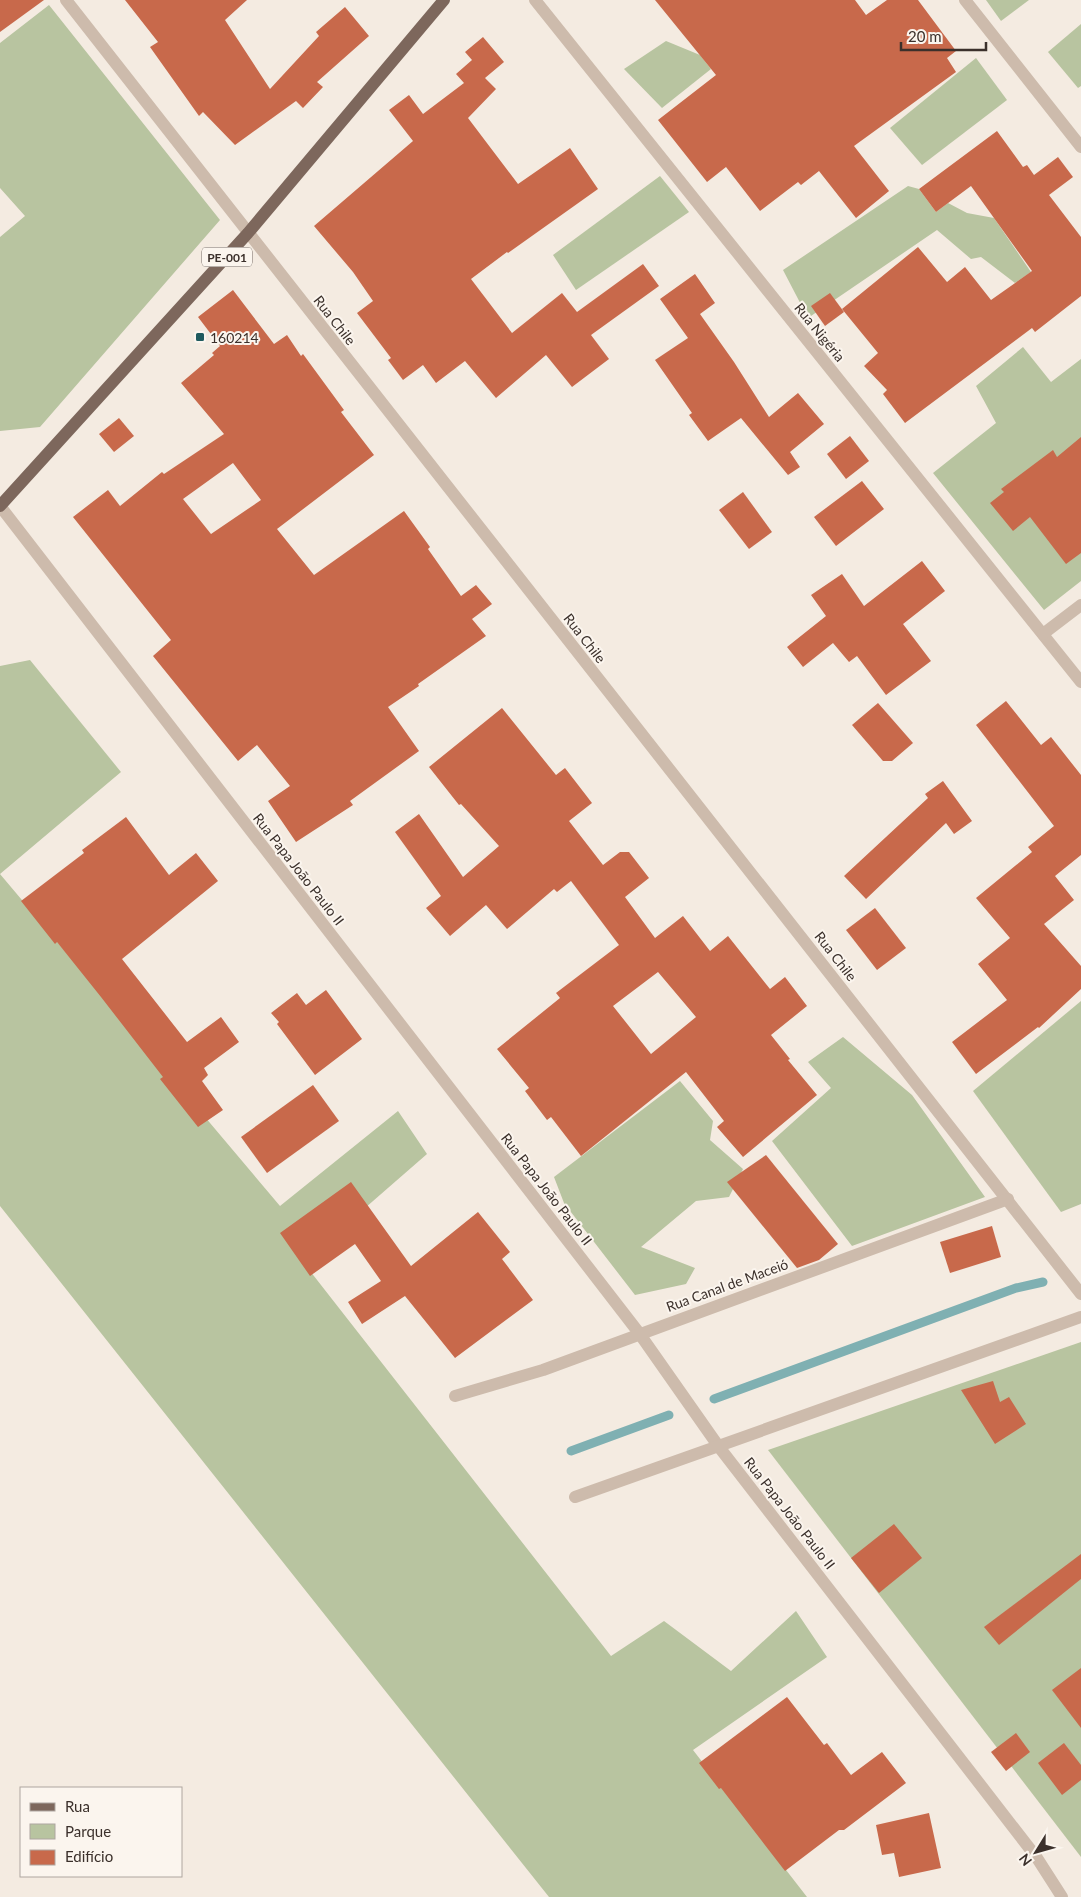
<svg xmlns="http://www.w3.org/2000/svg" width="1081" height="1897" font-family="Lato,sans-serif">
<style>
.green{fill:#b8c4a0}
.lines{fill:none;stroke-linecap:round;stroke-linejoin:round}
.stream{stroke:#7fb0b2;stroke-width:9}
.building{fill:#c8694b;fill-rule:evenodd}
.minor{stroke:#cdbbac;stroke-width:12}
.major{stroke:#7d675c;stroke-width:12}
.poi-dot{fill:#1f5a5e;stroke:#fbf5ee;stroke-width:2}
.labels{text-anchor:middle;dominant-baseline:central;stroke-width:4;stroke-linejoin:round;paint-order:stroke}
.shield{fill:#fbf5ee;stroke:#756b66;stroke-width:1}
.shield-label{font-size:12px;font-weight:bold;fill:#3b302b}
.street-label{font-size:14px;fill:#3b302b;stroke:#fbf5ee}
.poi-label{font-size:14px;fill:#3b302b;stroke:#fbf5ee;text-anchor:start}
</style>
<rect width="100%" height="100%" fill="#f4ebe1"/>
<g class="green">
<path d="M986 0H1029L1001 21Z"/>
<path d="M49 5 220 220 40 427 0 431V237L25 216 0 188V43Z"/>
<path d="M1081 24V86L1078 88 1048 52Z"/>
<path d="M666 41 700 55 711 69 662 108 624 69Z"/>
<path d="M976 58 1007 100 922 165 890 128Z"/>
<path d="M660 176 689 212 576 290 553 255Z"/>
<path d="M908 186 919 189 936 212 948 203 967 213 994 218 1031 272 1015 283 981 257 971 259 937 230 808 318 783 270Z"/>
<path d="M1023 347 1051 382 1081 359V581L1044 610 933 473 996 423 976 386Z"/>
<path d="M30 660 121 772 0 874 280 1206 398 1111 427 1154 303 1262 611 1656 664 1621 731 1671 796 1611 827 1657 693 1750 807 1897H549L0 1206V666Z"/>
<path d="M1081 1001V1204L1061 1212 973 1091Z"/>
<path d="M843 1037 912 1095 985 1197 852 1246 772 1141 831 1088 808 1062Z"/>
<path d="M680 1081 713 1121 710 1140 743 1169 729 1197 696 1201 641 1247 695 1268 686 1284 635 1295 564 1203 554 1177Z"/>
<path d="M1081 1342V1857L768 1450Z"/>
</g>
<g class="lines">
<g class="stream">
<path d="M714 1399 1016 1288 1043 1282"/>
<path d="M571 1451 669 1415"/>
</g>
</g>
<g class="building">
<path d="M0 0H44L0 32Z"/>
<path d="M125 0H247L225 20 270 89 319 36 316 32 345 7 369 36 317 82 323 87 303 108 296 101 235 145 203 112 199 116 150 47 158 42Z"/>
<path d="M655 0H855L866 15 887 0H918L956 51 947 58 956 72 854 146 889 191 856 218 819 171 801 185 798 182 760 211 726 167 707 182 658 120 716 75Z"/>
<path d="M483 37 504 62 485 78 496 89 468 118 518 184 570 148 598 189 508 253 507 252 471 279 512 333 562 293 577 312 643 264 659 286 591 335 609 359 572 387 546 355 496 398 465 361 436 383 423 365 403 380 388 360 391 358 357 313 373 301 353 272 314 226 413 141 389 110 409 95 423 114 464 83 456 74 472 60 465 52Z"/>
<path d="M997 131 1023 167 1027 165 1034 175 1058 157 1073 177 1049 195 1081 237V296L1035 332 1032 328 905 423 883 394 887 390 864 366 878 353 842 309 918 247 947 282 965 267 991 300 1032 271 971 186 936 212 919 189Z"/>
<path d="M695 274 715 303 700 314 734 362 769 417 798 393 824 424 790 452 800 467 788 475 741 418 708 441 689 415 692 413 655 360 688 338 660 299Z"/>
<path d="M233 290 274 344 287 335 301 356 303 354 344 410 341 412 374 455 277 529 314 575 404 511 430 547 428 549 461 596 476 585 492 604 472 619 486 636 418 684 419 686 388 707 419 751 350 801 353 805 296 842 268 801 290 786 257 745 238 761 153 656 171 640 73 517 108 490 120 506 162 472 164 474 224 434 181 383 214 355 212 353 220 346 198 317ZM233 463 261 500 211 534 183 499Z"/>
<path d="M830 293 844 312 825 326 811 306Z"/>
<path d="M119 418 134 436 114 452 99 434Z"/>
<path d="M850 436 869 461 846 479 827 454Z"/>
<path d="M1081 437V553L1066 564 1030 517 1013 531 990 503 1004 492 1001 489 1053 450 1057 457Z"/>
<path d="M862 481 884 509 836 546 814 517Z"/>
<path d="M743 492 772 532 749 549 719 510Z"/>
<path d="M922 561 945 591 903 624 931 661 886 695 857 656 849 662 833 643 803 667 787 647 826 616 811 595 842 574 864 606Z"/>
<path d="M1006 701 1041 745 1051 737 1081 775V855L1055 876 1074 900 1044 924 1081 966V989L1039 1028 1038 1027 976 1074 952 1042 1007 1000 978 964 1010 938 976 898 1032 852 1028 847 1054 826 976 725Z"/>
<path d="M878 703 913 743 892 761H883L852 725Z"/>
<path d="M502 708 556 775 565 768 592 803 569 821 603 865 620 852H629L649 878 625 897 655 938 683 916 710 951 728 936 770 989 785 977 807 1006 771 1035 790 1059 788 1060 817 1095 743 1157 717 1127 724 1121 686 1072 581 1156 551 1117 547 1120 525 1091 529 1088 497 1049 560 998 556 993 619 945 571 881 557 892 554 889 507 929 486 905 450 936 426 908 441 896 395 832 419 814 463 877 499 846 461 804 459 805 429 767ZM658 972 696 1017 651 1054 613 1006Z"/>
<path d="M943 781 972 821 954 834 946 823 866 899 844 876 928 798 925 794Z"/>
<path d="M126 817 169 875 196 853 218 881 122 959 187 1042 221 1017 239 1042 204 1068 208 1075 202 1081 223 1110 198 1127 160 1079 163 1077 101 997 57 942 55 944 21 901 84 853 82 850Z"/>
<path d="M875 908 906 948 877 970 846 930Z"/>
<path d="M326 990 362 1039 315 1075 277 1024 279 1022 271 1013 297 993 306 1005Z"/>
<path d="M313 1085 339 1121 267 1173 241 1137Z"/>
<path d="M766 1155 838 1244 819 1260 797 1268 727 1182Z"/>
<path d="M351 1182 411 1266 478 1212 510 1252 502 1259 533 1300 455 1358 405 1296 362 1324 348 1302 381 1281 355 1244 310 1276 280 1233Z"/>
<path d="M992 1226 1001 1257 950 1273 940 1242Z"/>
<path d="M993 1381 1000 1402 1009 1397 1026 1424 995 1444 961 1390Z"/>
<path d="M894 1524 922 1558 879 1593 851 1558Z"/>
<path d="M1081 1554V1579L999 1645 984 1627Z"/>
<path d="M1081 1668V1728L1052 1690Z"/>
<path d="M787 1697 824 1745 827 1743 851 1775 882 1752 906 1783 844 1830H839L785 1871 721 1788 719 1789 699 1763Z"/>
<path d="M1016 1733 1030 1752 1006 1771 991 1752Z"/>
<path d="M1064 1743 1081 1765V1780L1062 1795 1038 1763Z"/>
<path d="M929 1813 941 1868 899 1877 894 1853 882 1855 876 1825Z"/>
</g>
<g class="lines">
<g class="minor">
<path d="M66 0 1081 1294"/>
<path d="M535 0 1081 682"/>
<path d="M965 0 1081 147"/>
<path d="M0 506 639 1333 719 1447 1037 1858 1062 1897"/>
<path d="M1043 634 1081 605"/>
<path d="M455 1396 543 1370 1008 1199"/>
<path d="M575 1497 1081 1317"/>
</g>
<path class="major" d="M0 506 248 233 444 0"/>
</g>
<rect class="poi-dot" x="195" y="332" width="10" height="10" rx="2.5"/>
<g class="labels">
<rect class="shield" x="202" y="247.5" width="50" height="19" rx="4"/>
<g class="shield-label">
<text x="227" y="257">PE-001</text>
</g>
<g class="street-label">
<text transform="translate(335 320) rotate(52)">Rua Chile</text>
<text transform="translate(820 332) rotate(51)">Rua Nigéria</text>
<text transform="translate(585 638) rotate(52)">Rua Chile</text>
<text transform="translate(299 869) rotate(52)">Rua Papa João Paulo II</text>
<text transform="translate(836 956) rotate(52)">Rua Chile</text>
<text transform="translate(547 1189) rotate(52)">Rua Papa João Paulo II</text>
<text transform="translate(727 1285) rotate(-20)">Rua Canal de Maceió</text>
<text transform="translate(790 1513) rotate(52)">Rua Papa João Paulo II</text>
</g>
<g class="poi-label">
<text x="210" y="337">160214</text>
</g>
</g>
<rect x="20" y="1787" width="162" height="90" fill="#fbf5ee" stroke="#aea6a0"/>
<rect x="30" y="1803" width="25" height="8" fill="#7d675c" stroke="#aea6a0"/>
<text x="65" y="1812" font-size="15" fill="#3b302b">Rua</text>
<rect x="30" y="1824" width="25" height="15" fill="#b8c4a0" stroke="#aea6a0"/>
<text x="65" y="1837" font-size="15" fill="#3b302b">Parque</text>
<rect x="30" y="1850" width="25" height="15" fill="#c8694b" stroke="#aea6a0"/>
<text x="65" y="1862" font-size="15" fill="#3b302b">Edifício</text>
<g transform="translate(1036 1852) rotate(233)" stroke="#fbf5ee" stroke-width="4" paint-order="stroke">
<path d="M0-4L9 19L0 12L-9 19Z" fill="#3b302b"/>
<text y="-8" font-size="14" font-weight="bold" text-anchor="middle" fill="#3b302b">N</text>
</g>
<path d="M901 42v8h85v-8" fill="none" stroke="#3b302b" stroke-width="2.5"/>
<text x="908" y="42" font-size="15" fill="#3b302b" stroke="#fbf5ee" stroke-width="4" paint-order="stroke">20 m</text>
</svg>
